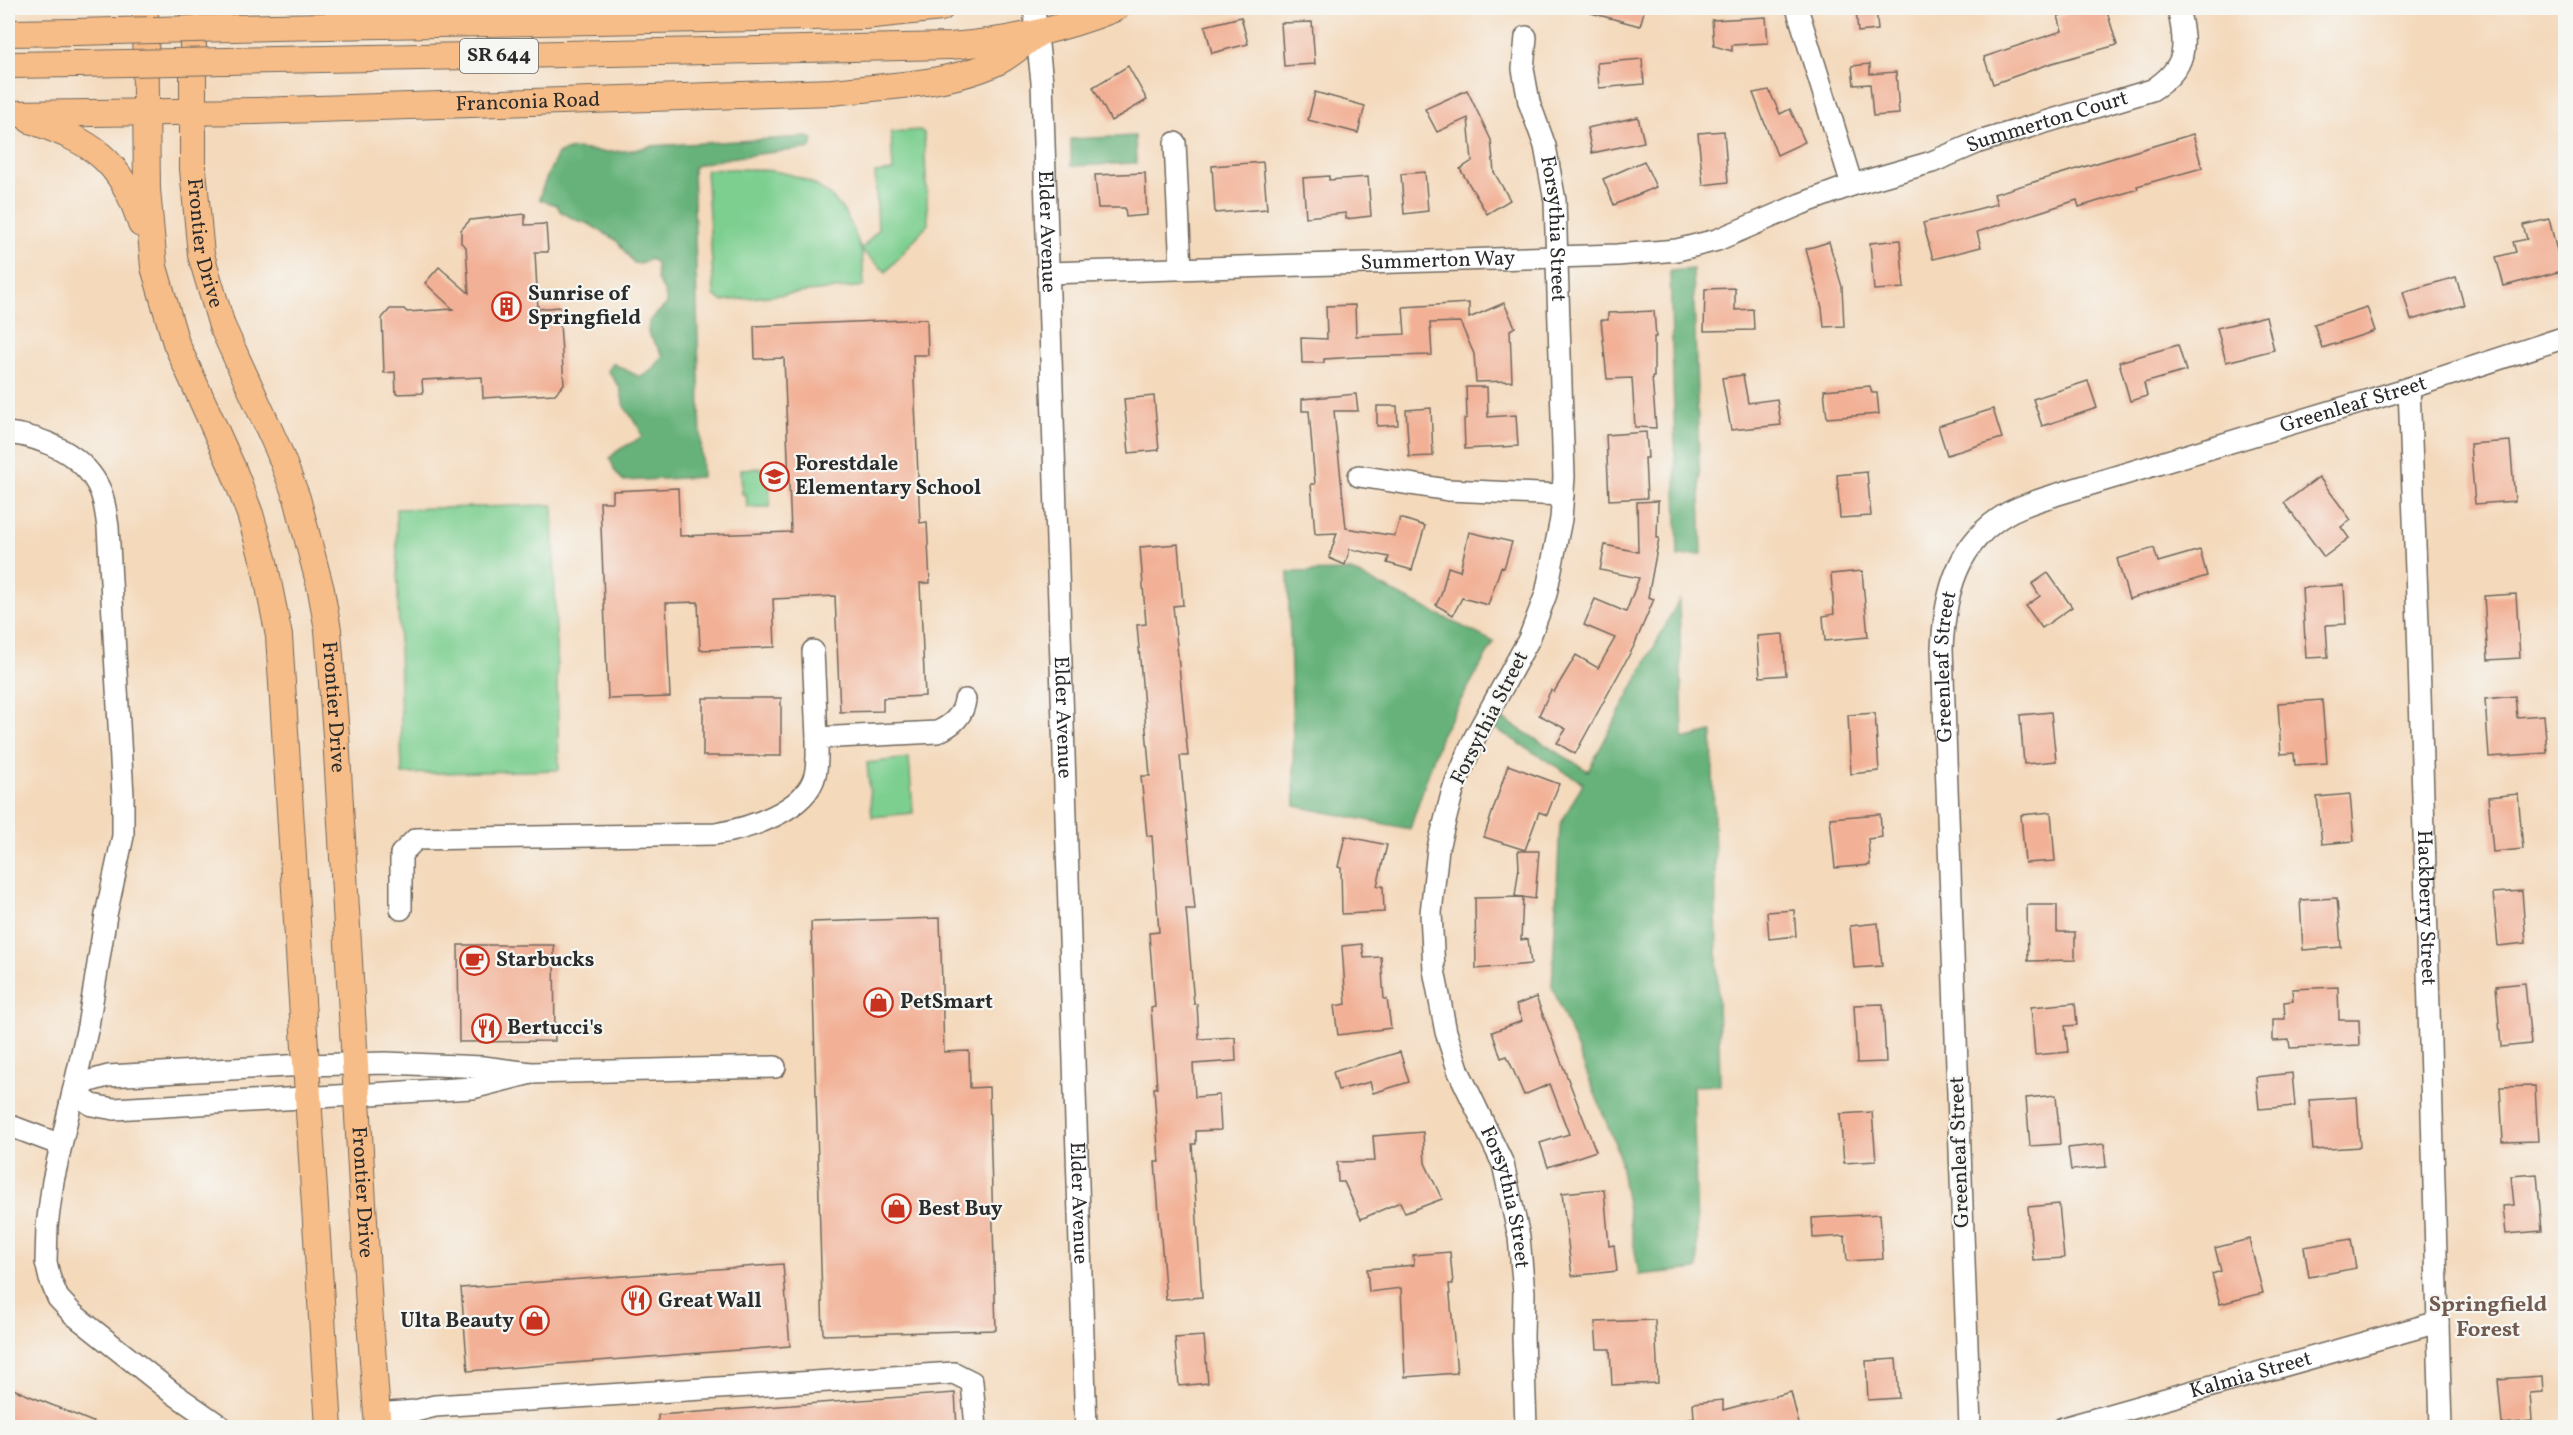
<svg xmlns="http://www.w3.org/2000/svg" width="2573" height="1435" font-family="Vollkorn,serif">
<style>
.green{fill:#7dcf90;stroke:#547d5e;stroke-width:1.5}
.forest{fill:#66b27a;stroke:#486e52;stroke-width:1.5}
.building{fill:#f2b196}
.lines{fill:none;stroke-linecap:round;stroke-linejoin:round}
.minor-casing{stroke:#71685d;stroke-width:24}
.major-casing{stroke:#71685d;stroke-width:28}
.minor{stroke:#fff;stroke-width:21}
.major{stroke:#f7bd88;stroke-width:26}
.major-bridge-casing{stroke:#71685d;stroke-width:28;stroke-linecap:butt}
.major-bridge{stroke:#f7bd88;stroke-width:26}
.labels{text-anchor:middle;dominant-baseline:central;stroke-width:4.5;stroke-linejoin:round;paint-order:stroke}
.shield{fill:#f6f6f2;stroke:#686867;stroke-width:1.5}
.shield-label{font-size:20px;font-weight:bold;fill:#2b2b2b}
.street-label{font-size:21px;fill:#2b2b2b;stroke:#f6f6f2}
.poi-label{font-size:21px;font-weight:bold;fill:#2b2b2b;stroke:#f6f6f2;text-anchor:start}
.neighbourhood-label{font-size:22px;font-weight:bold;fill:#715a50;stroke:#f6f6f2}
</style>
<rect width="100%" height="100%" fill="#f6f6f2"/>
<filter id="ink" filterUnits="userSpaceOnUse"><feTurbulence type="fractalNoise" baseFrequency=".0167" numOctaves="2"/><feDisplacementMap in="SourceGraphic" scale="12" xChannelSelector="R" yChannelSelector="G"/><feConvolveMatrix kernelMatrix="1 2 1 2 8 2 1 2 1" color-interpolation-filters="sRGB"/></filter>
<filter id="wash" filterUnits="userSpaceOnUse"><feTurbulence type="fractalNoise" baseFrequency=".008" numOctaves="4" result="noise"/><feDisplacementMap in="SourceGraphic" scale="24" xChannelSelector="R" yChannelSelector="G"/><feGaussianBlur stdDeviation="1.35" result="paint"/><feColorMatrix in="noise" values="0 0 0 0 0 0 0 0 0 0 0 0 0 0 0 0 0 1.4 0 .05"/><feComposite in="paint" operator="in"/></filter>
<g filter="url(#wash)">
<rect width="100%" height="100%" fill="#f4d9bb"/>
<g class="green">
<path d="M920 130 924 133 928 224 886 272 862 251 864 286 722 301 714 295 706 170C754 167 810 166 842 209 851 221 856 236 861 250L878 230 875 173 893 171 891 132Z"/>
<path d="M769 468 770 507H747L746 494H742L741 469Z"/>
<path d="M553 505 559 770 402 774 396 509Z"/>
<path d="M909 758 913 813 872 817 867 763Z"/>
</g>
<g class="forest">
<path d="M1135 136 1136 163 1071 166V139Z"/>
<path d="M807 137 813 139 811 148C790 151 704 158 693 168L702 477 623 481 615 471 610 458C618 447 632 445 642 436L638 426 624 406 620 388 608 371 612 363 640 377C652 372 656 366 663 355L648 333 649 321 667 304 665 293 657 279 656 263 650 259 641 264 634 263 616 240 589 224 574 219 560 211 557 205 540 200C539 192 553 163 558 154 573 145 587 151 604 152 620 152 635 151 650 146Z"/>
<path d="M1693 269 1702 554 1678 557 1670 271Z"/>
<path d="M1351 571 1494 642 1441 735 1410 829 1295 806 1288 572Z"/>
<path d="M1679 600 1683 739 1712 732 1720 1085 1693 1086 1698 1269 1639 1275 1618 1151 1552 986 1560 825 1583 783 1493 727 1498 716 1588 771Z"/>
</g>
<g id="blocks">
<g class="building">
<path d="M1592 8H1645L1640 26 1591 13Z"/>
<path d="M1876 8 1878 30 1858 32 1856 9Z"/>
<path d="M2089 8H2106L2117 45 2052 63 1993 84 1984 57 2062 31 2058 16Z"/>
<path d="M1241 17 1248 44 1212 53 1205 26Z"/>
<path d="M1766 17 1768 43 1732 45V51L1714 46 1712 20Z"/>
<path d="M1312 22 1315 64 1284 66 1281 23Z"/>
<path d="M1642 59 1644 84 1599 88 1597 63Z"/>
<path d="M1870 64V74L1896 72 1899 114 1873 116 1870 84 1854 85 1852 66Z"/>
<path d="M1128 66 1147 100 1111 121 1093 87Z"/>
<path d="M1467 90 1491 140 1494 172 1510 200 1487 214 1460 169 1472 161 1468 118 1437 132 1425 109Z"/>
<path d="M1769 90 1780 114 1790 109 1805 142 1777 155 1753 93Z"/>
<path d="M1315 92 1365 106 1358 133 1308 120Z"/>
<path d="M1638 117 1644 142 1592 153 1587 128Z"/>
<path d="M1724 131 1728 182 1703 185 1698 133Z"/>
<path d="M2193 134 2202 168 2137 186 2138 189 2079 207 2077 200 1977 232 1981 247 1933 259 1923 223 1997 204 1994 194Z"/>
<path d="M1644 161 1656 187 1614 205 1603 179Z"/>
<path d="M1263 162 1267 209 1215 213 1212 166Z"/>
<path d="M1425 172 1428 211 1404 214 1401 174Z"/>
<path d="M1145 173 1147 215 1126 217 1125 208H1098L1095 175Z"/>
<path d="M1329 176V180L1368 177 1371 216 1346 219V213L1306 217 1303 178Z"/>
<path d="M525 214V225L546 224 548 252H535L538 309 559 307 564 312 565 319 560 323 564 384 555 394 483 398 482 377 422 380 423 393 396 394 395 372 384 373 382 318 390 309H404L407 312 453 309 425 283 439 267 469 293 466 247 461 243V230L470 220Z"/>
<path d="M2549 219 2562 271 2504 286 2496 257 2516 252 2513 242 2527 239 2523 225Z"/>
<path d="M1900 240 1904 288 1874 290 1870 243Z"/>
<path d="M1829 242 1842 287 1844 326 1824 327 1822 308 1806 249Z"/>
<path d="M2456 277 2464 305 2411 320 2403 292Z"/>
<path d="M1735 288V310L1753 309 1754 330 1704 331 1705 289Z"/>
<path d="M1469 303V318L1504 303 1515 327 1510 330 1512 381 1476 382 1474 354 1460 322 1430 323 1432 355 1357 357 1324 359V363H1302L1301 338 1327 339 1326 306 1355 305 1356 336 1405 334 1403 307Z"/>
<path d="M2367 307 2375 331 2322 348 2314 324Z"/>
<path d="M1654 311 1656 337H1654V377H1652L1656 428 1635 427 1632 378 1607 379 1601 320H1608V313Z"/>
<path d="M2266 316 2274 350 2226 362 2217 328Z"/>
<path d="M927 319 928 355H913L920 523 927 522 930 583H920L925 696 883 698V711L840 712 835 596 773 599 775 647 700 650 698 602 666 603 670 697 608 699 600 502H613V491L678 488 680 536 791 532 784 358 755 359 754 326Z"/>
<path d="M2178 345 2186 371 2144 383 2147 396 2130 401 2119 362Z"/>
<path d="M1743 375 1748 403 1777 399 1781 425 1731 430 1722 378Z"/>
<path d="M2088 381 2097 408 2042 426 2033 399Z"/>
<path d="M1870 386 1872 393H1877L1879 414 1827 418 1824 390Z"/>
<path d="M1466 387H1487L1488 417 1516 415 1518 446 1465 449 1464 419 1467 418Z"/>
<path d="M1356 394 1358 411H1334L1346 528 1395 536 1400 518 1425 526 1412 570 1387 563 1389 557 1350 549 1345 565 1329 558 1337 533 1315 534 1311 484H1315L1309 411H1302V399Z"/>
<path d="M1154 396 1159 450 1129 453 1124 399Z"/>
<path d="M1377 406H1397L1398 425 1377 426Z"/>
<path d="M1431 408 1433 456 1409 457 1406 410Z"/>
<path d="M1993 409 2002 438 1947 455 1938 426Z"/>
<path d="M1646 432 1648 458H1645L1647 498 1609 500 1606 435Z"/>
<path d="M2510 441 2515 501 2475 504 2470 444Z"/>
<path d="M1867 472 1871 516 1840 518 1837 475Z"/>
<path d="M2319 477 2351 520 2341 527 2349 538 2324 557 2284 503Z"/>
<path d="M1658 501 1657 538H1659L1648 597 1654 599 1634 646 1575 754 1557 743 1566 729 1539 715 1551 690 1554 692 1576 655 1598 668 1615 638 1584 625 1595 599 1626 612 1639 578 1600 570 1605 545 1638 552 1637 502Z"/>
<path d="M1469 532 1512 542 1504 568 1501 567 1488 605 1462 598 1453 615 1436 605 1441 595 1448 567 1460 571Z"/>
<path d="M1178 544 1183 605 1173 606 1188 756H1180L1195 909H1186L1194 1004H1197L1199 1039 1235 1037 1236 1061 1193 1064 1195 1097 1219 1095 1221 1130 1196 1131V1144H1192L1202 1297 1166 1300 1155 1162H1159L1154 1088H1157L1151 1008 1155 1007 1149 933 1159 932 1152 836H1147L1141 776H1150L1137 625 1146 624 1140 547Z"/>
<path d="M2154 548 2158 562 2200 550 2207 576 2129 599 2117 559Z"/>
<path d="M1862 571 1868 637 1825 641 1823 616 1834 614 1831 574Z"/>
<path d="M2048 573 2072 607 2042 628 2026 606 2040 596 2032 584Z"/>
<path d="M2344 585 2346 624 2326 625 2328 657 2306 658 2302 588Z"/>
<path d="M2516 594 2520 658 2488 660 2484 596Z"/>
<path d="M1783 634 1786 675 1760 677 1757 636Z"/>
<path d="M2515 696 2517 717 2544 715 2547 753 2489 757 2485 699Z"/>
<rect x="703" y="698" width="78" height="58"/>
<path d="M2322 700 2327 763 2295 765 2294 753 2281 754 2278 703Z"/>
<path d="M2051 712 2056 761 2024 764 2020 715Z"/>
<path d="M1875 713 1879 771 1851 774 1848 715Z"/>
<path d="M1508 765 1559 784 1547 815 1539 812 1525 850 1484 837Z"/>
<path d="M2350 794 2354 841 2322 844 2317 797Z"/>
<path d="M2518 794 2523 849 2493 852 2488 797Z"/>
<path d="M2051 812 2055 861 2025 863 2021 815Z"/>
<path d="M1880 814 1882 837 1868 839 1870 865 1835 868 1830 818Z"/>
<path d="M1345 836 1387 845 1377 886H1383L1384 912 1342 914 1341 868 1338 867Z"/>
<path d="M1518 851H1539L1535 899 1515 896 1519 867Z"/>
<path d="M2522 891 2526 943 2498 946 2493 893Z"/>
<path d="M1523 897 1521 940 1528 939 1531 964 1476 969 1475 898Z"/>
<path d="M2337 898 2341 947 2303 950 2300 900Z"/>
<path d="M2027 905H2057V932H2075V960L2028 961Z"/>
<path d="M1794 910 1796 936 1769 939 1767 912Z"/>
<path d="M940 918 944 1052 969 1051 970 1088 989 1087 996 1330 823 1335 811 922Z"/>
<path d="M1878 923 1882 966 1854 968 1850 926Z"/>
<path d="M1362 944 1364 958 1381 957 1384 999H1387L1391 1028 1338 1035 1334 1006 1346 1004 1342 946Z"/>
<path d="M458 945H554L555 1041 459 1042Z"/>
<path d="M2525 983 2531 1044 2501 1047 2496 986Z"/>
<path d="M2338 987 2339 1020H2359L2360 1045 2290 1048 2289 1040 2273 1041V1019H2285L2284 1002 2293 1001 2292 989Z"/>
<path d="M1536 997 1596 1151 1548 1167 1540 1143 1569 1134 1550 1084 1524 1095 1507 1056 1501 1058 1492 1032 1522 1021 1516 1005Z"/>
<path d="M2075 1003 2077 1025 2065 1026 2068 1052 2035 1055 2031 1007Z"/>
<path d="M1883 1004 1886 1062 1857 1063 1854 1005Z"/>
<path d="M1400 1052 1409 1082 1373 1093 1370 1082 1338 1090 1333 1072Z"/>
<path d="M2292 1073 2295 1106 2259 1109 2256 1077Z"/>
<path d="M2535 1086 2538 1141 2503 1142 2500 1087Z"/>
<path d="M2056 1095 2060 1144 2030 1146 2026 1098Z"/>
<path d="M2357 1097 2360 1147 2313 1150 2309 1100Z"/>
<path d="M1872 1112 1876 1161 1844 1163 1840 1114Z"/>
<path d="M1423 1132 1425 1163 1442 1199 1405 1213 1400 1202 1361 1219 1344 1182H1338L1337 1162 1375 1161 1373 1136Z"/>
<path d="M2104 1144 2106 1167 2071 1170 2068 1148Z"/>
<path d="M2537 1174 2542 1231 2506 1234 2503 1206 2514 1205 2511 1176Z"/>
<path d="M1604 1189 1609 1246 1614 1245 1617 1271 1572 1276 1562 1193Z"/>
<path d="M2059 1204 2064 1258 2033 1260 2028 1207Z"/>
<path d="M1880 1214 1883 1259 1847 1261 1845 1236 1813 1238 1812 1218Z"/>
<path d="M2249 1239 2263 1293 2220 1304 2212 1274 2221 1271 2215 1248Z"/>
<path d="M2351 1239 2356 1268 2309 1277 2304 1247Z"/>
<path d="M1450 1252 1453 1284H1449L1457 1373 1405 1377 1401 1288 1369 1292 1367 1269 1414 1265 1413 1255Z"/>
<path d="M783 1264 790 1346 468 1371 461 1288Z"/>
<path d="M1655 1320 1658 1383 1612 1385 1610 1349H1597L1595 1322Z"/>
<path d="M1204 1336 1208 1383 1179 1386 1175 1338Z"/>
<path d="M1896 1359 1899 1398 1868 1400 1866 1361Z"/>
<path d="M2542 1376 2543 1392 2530 1393 2532 1421 2502 1424 2498 1379Z"/>
<path d="M8 1387 105 1427V1428H8Z"/>
<path d="M1791 1392 1800 1428H1678L1677 1422 1694 1418 1693 1403 1723 1400V1410Z"/>
<path d="M955 1393 957 1428H658V1415Z"/>
</g>
</g>
</g>
<g filter="url(#ink)">
<use href="#blocks" fill-opacity="0" stroke="#71685d" stroke-width="1.5"/>
<g class="lines">
<defs>
<g id="minor">
<path id="s1" d="M1034 8 1042 82 1086 1428"/>
<path d="M1797 8 1852 185"/>
<path id="s2" d="M1526 37 1523 69 1529 102 1545 146 1555 201 1564 477 1561 519 1546 594 1529 639 1475 737 1453 790 1438 848 1431 913 1434 970 1446 1032 1459 1072 1503 1164 1519 1237 1524 1293 1523 1336 1526 1428"/>
<path d="M1175 143 1181 269"/>
<path id="s3" d="M1048 273 1617 255 1677 250 1717 240 1801 204 1852 185 1932 162 1979 142 2152 90C2188 67 2187 47 2178 8"/>
<path id="s4" d="M2409 388 2418 623 2441 1428"/>
<path d="M8 433C44 437 85 455 100 490 105 501 106 515 108 527L123 796V836L106 915 88 1026 53 1181 47 1226 46 1262 50 1279 58 1298 73 1314 170 1391 223 1428"/>
<path d="M1359 476 1448 490 1563 495"/>
<path d="M813 651 817 738 937 732C951 726 963 716 965 700"/>
<path d="M401 909V854L416 839 715 834C747 829 806 811 815 775 818 763 817 750 817 738"/>
<path d="M531 1073 472 1088 114 1109 92 1105 73 1092 90 1081 108 1076 305 1065 386 1063 483 1067 531 1073 775 1067"/>
<path d="M8 1125 61 1145"/>
<path d="M377 1414 415 1411 435 1406 954 1373 972 1382 976 1428"/>
<path id="s5" d="M1970 1428 1942 648C1945 593 1957 542 2008 513 2022 505 2040 500 2055 495L2409 388 2566 337"/>
<path id="s6" d="M2063 1428 2438 1322"/>
</g>
<g id="major">
<path d="M145 8 147 189 154 267 176 343 233 469 250 514 264 562 279 636 329 1428"/>
<path id="s7" d="M193 8V169L201 255 222 326 278 449 297 498 321 590 328 630 336 736 369 1307 378 1428"/>
<path d="M274 27 864 16 941 8"/>
<path d="M8 33 76 32"/>
<path d="M275 60 951 46C1010 41 1061 30 1116 8"/>
<path d="M8 65 77 64"/>
<path id="s8" d="M8 114 256 111 832 92C884 86 952 85 999 61 1012 54 1024 43 1037 34"/>
<path d="M30 120C91 142 121 158 141 224"/>
</g>
</defs>
<use href="#minor" class="minor-casing"/>
<use href="#major" class="major-casing"/>
<use href="#minor" class="minor"/>
<use href="#major" class="major"/>
<defs>
<g id="major-bridge">
<path d="M76 32 274 27"/>
<path d="M77 64 275 60"/>
</g>
</defs>
<use href="#major-bridge" class="major-bridge-casing"/>
<use href="#major-bridge" class="major-bridge"/>
</g>
</g>
<defs>
<symbol id="building-ring" viewBox="-11 -11 22 22"><circle r="9.5" fill="#f6f6f2" stroke="#c8321e" stroke-width="1.5"/><path d="M-4-6H4V6H1V3H-1V6H-4ZM-2.5-4.3h1.7v1.8h-1.7ZM.8-4.3h1.7v1.8H.8ZM-2.5-1h1.7V.8h-1.7ZM.8-1h1.7V.8H.8Z" fill="#c8321e"/></symbol>
<symbol id="school-ring" viewBox="-11 -11 22 22"><circle r="9.5" fill="#f6f6f2" stroke="#c8321e" stroke-width="1.5"/><path d="M0-5L7-2L0 1L-7-2ZM-4 1L0 2.5L4 1V4Q0 6-4 4Z" fill="#c8321e"/></symbol>
<symbol id="cafe-ring" viewBox="-11 -11 22 22"><circle r="9.5" fill="#f6f6f2" stroke="#c8321e" stroke-width="1.5"/><path d="M-5.5-4.5H6V0H3Q3 3.5 0 3.5H-2.5Q-5.5 3.5-5.5 0ZM3-3.2v2h1.7v-2ZM-6 4.5H4V6H-6Z" fill="#c8321e"/></symbol>
<symbol id="shop-ring" viewBox="-11 -11 22 22"><circle r="9.5" fill="#f6f6f2" stroke="#c8321e" stroke-width="1.5"/><path d="M-5-2.5h2.3a2.7 3.5 0 0 1 5.4 0H5L5.5 6h-11ZM-1.5-2.5h3a1.5 2.3 0 0 0-3 0Z" fill="#c8321e"/></symbol>
<symbol id="restaurant-ring" viewBox="-11 -11 22 22"><circle r="9.5" fill="#f6f6f2" stroke="#c8321e" stroke-width="1.5"/><path d="M-5-6h1v4h1v-4h1v4h1v-4h1v5L-1.5 .5V6h-2V.5L-5-1ZM5-6V6H3V1.5H1.5Q1.5-4 5-6Z" fill="#c8321e"/></symbol>
</defs>
<g fill-rule="evenodd">
<use href="#building-ring" x="490" y="290" width="33" height="33"/>
<use href="#school-ring" x="758" y="460" width="33" height="33"/>
<use href="#cafe-ring" x="458" y="944" width="33" height="33"/>
<use href="#shop-ring" x="862" y="986" width="33" height="33"/>
<use href="#restaurant-ring" x="470" y="1012" width="33" height="33"/>
<use href="#shop-ring" x="880" y="1192" width="33" height="33"/>
<use href="#restaurant-ring" x="620" y="1284" width="33" height="33"/>
<use href="#shop-ring" x="518" y="1304" width="33" height="33"/>
</g>
<g class="labels">
<rect class="shield" x="460" y="39" width="78" height="34" rx="4.5"/>
<g class="shield-label">
<text x="499" y="56">SR 644</text>
</g>
<g class="street-label">
<text stroke="none"><textPath href="#s8" startOffset="520">Franconia Road</textPath></text>
<text stroke="none"><textPath href="#s3" startOffset="1022">Summerton Court</textPath></text>
<text stroke="none"><textPath href="#s2" startOffset="196">Forsythia Street</textPath></text>
<text stroke="none"><textPath href="#s1" startOffset="224">Elder Avenue</textPath></text>
<text stroke="none"><textPath href="#s7" startOffset="236">Frontier Drive</textPath></text>
<text stroke="none"><textPath href="#s3" startOffset="390">Summerton Way</textPath></text>
<text stroke="none"><textPath href="#s5" startOffset="1300">Greenleaf Street</textPath></text>
<text stroke="none"><textPath href="#s5" startOffset="762">Greenleaf Street</textPath></text>
<text stroke="none"><textPath href="#s7" startOffset="722">Frontier Drive</textPath></text>
<text stroke="none"><textPath href="#s1" startOffset="710">Elder Avenue</textPath></text>
<text transform="translate(1490 718) rotate(-63)">Forsythia Street</text>
<text stroke="none"><textPath href="#s4" startOffset="520">Hackberry Street</textPath></text>
<text transform="translate(1960 1152) rotate(-92)">Greenleaf Street</text>
<text stroke="none"><textPath href="#s7" startOffset="1208">Frontier Drive</textPath></text>
<text stroke="none"><textPath href="#s2" startOffset="1203">Forsythia Street</textPath></text>
<text stroke="none"><textPath href="#s1" startOffset="1196">Elder Avenue</textPath></text>
<text stroke="none"><textPath href="#s6" startOffset="195">Kalmia Street</textPath></text>
</g>
<g class="poi-label">
<text x="528" y="294">Sunrise of<tspan x="528" dy="24">Springfield</tspan></text>
<text x="795" y="464">Forestdale<tspan x="795" dy="24">Elementary School</tspan></text>
<text x="496" y="960">Starbucks</text>
<text x="900" y="1002">PetSmart</text>
<text x="507" y="1028">Bertucci's</text>
<text x="918" y="1209">Best Buy</text>
<text x="658" y="1301">Great Wall</text>
<text x="514" y="1321" text-anchor="end">Ulta Beauty</text>
</g>
<g class="neighbourhood-label">
<text x="2488" y="1305">Springfield<tspan x="2488" dy="25">Forest</tspan></text>
</g>
</g>
<rect width="2573" height="1435" fill="none" stroke="#f6f6f2" stroke-width="30"/>
</svg>
